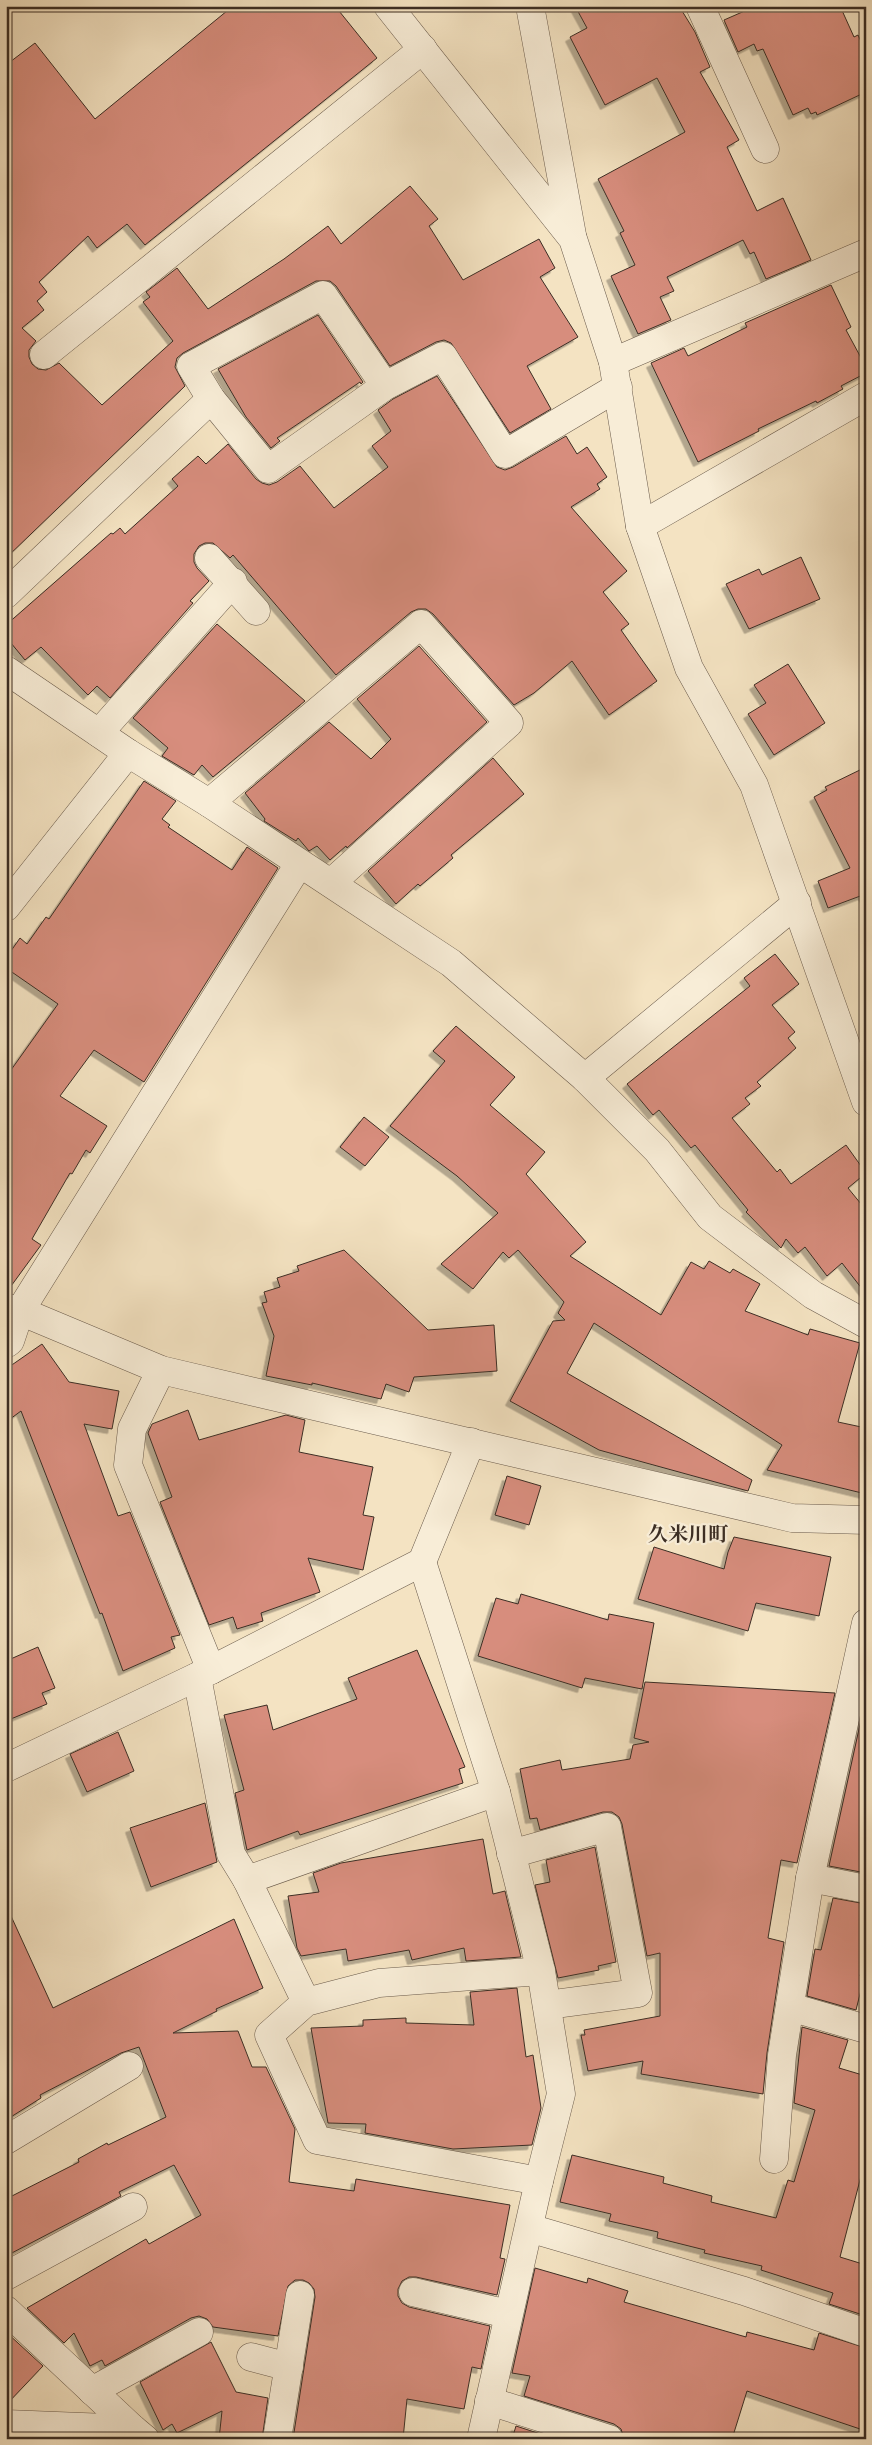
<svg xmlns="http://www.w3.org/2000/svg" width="872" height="2445" font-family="Cardo,'Noto Serif JP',serif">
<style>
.building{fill:#d78d7d;stroke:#3c2e24;filter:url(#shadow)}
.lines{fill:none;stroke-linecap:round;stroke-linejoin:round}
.minor-casing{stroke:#6a5b4c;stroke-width:29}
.minor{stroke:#f8edd7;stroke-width:28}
.labels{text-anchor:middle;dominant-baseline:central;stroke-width:4.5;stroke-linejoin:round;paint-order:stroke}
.quarter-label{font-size:20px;font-weight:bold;fill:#3c2e24;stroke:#f8edd7}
</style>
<defs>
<filter id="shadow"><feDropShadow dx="-4.5" dy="4.5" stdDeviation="0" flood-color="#0004"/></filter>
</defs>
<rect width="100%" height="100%" fill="#f4e3c2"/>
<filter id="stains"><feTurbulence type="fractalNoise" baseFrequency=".004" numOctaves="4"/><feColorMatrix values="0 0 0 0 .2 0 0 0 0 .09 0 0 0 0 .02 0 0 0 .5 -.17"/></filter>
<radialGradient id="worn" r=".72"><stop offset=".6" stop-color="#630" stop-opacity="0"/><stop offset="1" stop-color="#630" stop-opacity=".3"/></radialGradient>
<g class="building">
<path d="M233 6H335L377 58 145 245 127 224 97 248 88 236 39 282 47 292 37 301 44 310 22 328 36 341 29 350V357L32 364 38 369 46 370 59 363 102 405 173 341 143 302 150 297 146 292 177 268 208 309 284 259 328 226 341 244 410 186 438 219 429 226 463 280 539 239 555 268 540 277 578 337 527 366 551 409 510 433 451 343 444 340 436 342 390 366 336 286 330 281H316L183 353 177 358 175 367 185 386 6 558V65L35 43 95 119Z"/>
<path d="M575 6H679L695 32 710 67 700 72 739 140 727 147 757 211 783 198 811 260 766 279 754 252 750 254 743 240 667 277 674 291 660 297 671 320 638 334 611 276 635 265 620 233 624 231 598 179 685 132 657 78 605 105 570 37 587 28Z"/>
<path d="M756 6H840L854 37 858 35 866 52V92L817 115 816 112 811 114 808 108 793 115 763 49 757 51 754 44 738 52 724 20Z"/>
<path d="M831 285 851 327 846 330 866 367V373L841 386 843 389 817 403 816 401 758 429 759 431 698 462 651 363 684 348 688 356 747 327 745 323Z"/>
<path d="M318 315 363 382 361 384 360 382 277 438 280 441 271 448 246 417 218 369Z"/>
<path d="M437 376 497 467 505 470 513 467 566 436 577 454 587 447 607 477 597 484 600 489 571 507 627 571 603 592 629 624 621 630 657 681 609 715 572 661 534 693 514 705 433 614 426 609H418L411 612 336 675 233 555 230 558 213 543H205L199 546 194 554V562L197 568 209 581 190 601 193 603 110 698 97 686 88 695 41 647 25 660 6 637V625L111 533 113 534 120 528 125 534 178 486 172 479 198 456 206 464 228 444 256 479 262 483 269 485 277 482 300 466 334 508 388 467 372 446 391 431 378 410 393 399Z"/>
<path d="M801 557 820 599 749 629 726 584 759 569 762 575Z"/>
<path d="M217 624 305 701 213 777 202 765 194 775 162 756 168 748 133 718Z"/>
<path d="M419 646 487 722 347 848 346 846 330 860 317 846 309 851 298 838 296 841 264 821 265 819 245 793 329 722 371 759 391 739 357 699Z"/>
<path d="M788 664 825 723 774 755 748 714 766 703 754 685Z"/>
<path d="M493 758 524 794 451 855 453 858 420 886 418 884 396 904 368 871Z"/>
<path d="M866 767V900L863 895 828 908 818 881 850 868 814 797 827 790 825 787Z"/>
<path d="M144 781 176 801 162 819 170 825 168 827 232 870 247 847 278 868 144 1082 94 1050 60 1096 107 1126 90 1153 86 1150 72 1174 70 1173 32 1239 41 1245 6 1293V1077L58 1004 6 968V958L20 938 27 944 46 917 49 919Z"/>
<path d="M775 954 799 984 772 1005 795 1032 788 1038 796 1048 757 1082 761 1086 745 1098 750 1104 732 1118 777 1172 780 1169 791 1184 846 1145 866 1173 848 1188 866 1210V1294L842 1263 827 1276 805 1247 798 1253 786 1239 781 1248 746 1212 748 1210 695 1145 691 1148 659 1110 653 1115 627 1084 750 986 744 978Z"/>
<path d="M456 1026 515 1077 490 1105 545 1152 526 1174 586 1242 570 1256 661 1315 691 1262 704 1269 709 1261 730 1273 733 1269 760 1284 745 1311 808 1335 810 1329 860 1343 838 1422 866 1428V1494L767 1470 782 1445 594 1323 567 1373 752 1480 748 1491 599 1450 510 1401 553 1321 565 1320 558 1313 564 1302 518 1250 509 1258 503 1252 473 1289 441 1264 498 1213 457 1176 390 1126 445 1061 433 1051Z"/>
<path d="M364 1117 389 1137 365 1166 340 1147Z"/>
<path d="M344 1250 428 1330 494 1325 497 1371 414 1377 409 1392 386 1384 381 1399 312 1383V1385L266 1376 274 1336 262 1303 267 1302 264 1292 280 1287 277 1278 299 1271 297 1266Z"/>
<path d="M42 1344 69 1382 119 1391 112 1429 84 1424 118 1516 130 1512 180 1635 171 1637 175 1648 123 1671 102 1613 100 1614 21 1411 6 1422V1369Z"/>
<path d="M188 1410 199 1440 286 1415 305 1420 299 1452 373 1467 363 1515 374 1517 363 1570 308 1558 320 1592 261 1613 263 1621 237 1629 233 1617 209 1625 160 1502 172 1497 148 1433 152 1424Z"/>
<path d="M507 1476 541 1486 529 1525 495 1515Z"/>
<path d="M734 1537 831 1557 819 1616 756 1603 748 1631 638 1599 654 1547 724 1569 728 1552Z"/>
<path d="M521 1594 608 1620 609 1614 654 1623 642 1689 585 1678 582 1688 478 1656 496 1598 518 1604Z"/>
<path d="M38 1647 55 1688 42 1693 47 1704 6 1721V1661Z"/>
<path d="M417 1650 465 1767 459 1769 463 1783 300 1835 298 1831 247 1850 235 1793 244 1790 224 1715 267 1705 273 1730 357 1699 348 1678Z"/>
<path d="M645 1682 835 1693 797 1863 781 1860 768 1938 784 1942 767 2053 763 2094 641 2074 643 2061 588 2071 581 2035H585L584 2030 660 2016V1953L647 1956 622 1824 619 1817 612 1812H603L540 1830 537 1818 530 1819 520 1769 560 1760 562 1770 630 1759 633 1745 649 1742 634 1738Z"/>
<path d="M866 1697V1873L829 1866Z"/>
<path d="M118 1732 134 1771 87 1792 70 1754Z"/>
<path d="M205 1803 217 1862 151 1887 130 1828Z"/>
<path d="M483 1839 493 1894 505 1891 521 1957 466 1961 464 1948 412 1960 409 1950 348 1961 346 1949 301 1956 297 1948 288 1896 319 1892 313 1873 341 1863Z"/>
<path d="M595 1847 616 1962 598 1966 599 1970 558 1978 535 1885 550 1882 546 1860Z"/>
<path d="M833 1898 866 1904V1953L860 1976 864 1978 856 2010 807 1996 815 1949 821 1950Z"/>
<path d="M6 1905 53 2008 234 1919 263 1988 216 2009 217 2011 173 2033 238 2031 252 2067H266L295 2129 289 2182 354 2191 356 2179 510 2205 500 2258 505 2259 497 2295 416 2277H409L402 2281 398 2289V2296L402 2303 409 2307 490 2326 481 2369 472 2367 464 2409 407 2399 403 2439H293L315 2297 314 2289 309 2283 303 2280H295L288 2286 278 2336 213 2327 207 2319 199 2316 191 2318 105 2366 102 2360 90 2366 74 2333 64 2343 27 2308 146 2239 149 2244 201 2215 174 2165 119 2192 121 2196 6 2256V2199L79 2162 78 2159 107 2143 108 2145 166 2117 139 2047 121 2053 40 2095 41 2098 6 2120Z"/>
<path d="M517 1988 526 2057 533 2055 541 2108 532 2145 453 2149 365 2133 366 2124 328 2123 311 2028 363 2026V2020L406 2018V2023L474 2025 470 1992Z"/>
<path d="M802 2027 848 2040 839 2068 866 2076V2157L840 2257 866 2265V2316L829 2304 833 2293 761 2270 762 2266 704 2253 705 2250 657 2238 658 2232 609 2221 611 2214 560 2202 572 2155 664 2177 663 2183 712 2196 711 2202 776 2218 788 2180 794 2182 815 2110 794 2103Z"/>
<path d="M535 2268 587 2283 588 2278 628 2291 624 2302 746 2337 747 2332 814 2350 819 2333 866 2348V2431L747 2391 732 2439H624L621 2429 614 2424 524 2396 530 2376 512 2373Z"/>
<path d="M6 2332 43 2366 6 2405Z"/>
<path d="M211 2342 236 2392 268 2398 262 2439H219L222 2411 177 2433 172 2424 163 2430 140 2382Z"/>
<path d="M516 2426 556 2439H512Z"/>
</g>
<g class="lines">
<defs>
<g id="minor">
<path d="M388 6 573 239 613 362 640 526 689 668 754 785 866 1102"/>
<path d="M530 6 572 235"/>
<path d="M700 6 765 149"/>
<path d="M44 355 423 49"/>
<path d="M613 362 866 253"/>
<path d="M211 399 191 366 323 295 385 386"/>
<path d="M640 526 866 396"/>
<path d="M209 558 256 611"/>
<path d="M6 594 211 399 268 469 385 386 443 356 505 454 618 387"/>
<path d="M6 670 128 753 209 803 451 963 585 1078 657 1150 710 1217 813 1295 866 1324"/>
<path d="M99 733 233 582"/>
<path d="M209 803 421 624 509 723 331 883"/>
<path d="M6 907 128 753"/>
<path d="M585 1078 797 903"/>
<path d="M6 1308 20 1311 161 1370 792 1518 866 1520"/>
<path d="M6 1344 10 1341 20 1311 299 864"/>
<path d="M161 1370 132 1429 128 1465 211 1670"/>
<path d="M422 1562 496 1792 541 1971 561 2094 539 2181"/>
<path d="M197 1677 231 1854 247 1880 306 2002"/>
<path d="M6 1768 211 1670 422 1562 471 1442"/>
<path d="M511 1854 607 1827 638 1993 547 2005"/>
<path d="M810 1878 866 1889"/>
<path d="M247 1880 496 1792"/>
<path d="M790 2007 866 2029"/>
<path d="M6 2140 129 2066"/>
<path d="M774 2159 782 2055 810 1878 866 1623"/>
<path d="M529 2228 744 2291 866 2333"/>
<path d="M6 2276 133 2207"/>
<path d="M413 2292 508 2314"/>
<path d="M6 2310 133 2429 145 2439"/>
<path d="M251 2357 289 2367"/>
<path d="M92 2391 199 2332"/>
<path d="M489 2401 609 2439"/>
<path d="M6 2424 133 2429"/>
<path d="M277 2439 300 2295"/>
<path d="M481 2439 539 2181 317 2140 269 2035 306 2002 379 1983 541 1971"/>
</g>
</defs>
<use href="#minor" class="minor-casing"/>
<use href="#minor" class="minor"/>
</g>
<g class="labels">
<g class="quarter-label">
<text x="688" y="1534">久米川町</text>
</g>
</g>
<rect width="872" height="2445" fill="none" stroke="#f4e3c2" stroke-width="25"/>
<rect x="8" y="8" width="857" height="2430" fill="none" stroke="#3c2e24" stroke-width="2.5"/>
<rect x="12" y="12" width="847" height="2420" fill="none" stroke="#3c2e24"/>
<rect width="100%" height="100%" filter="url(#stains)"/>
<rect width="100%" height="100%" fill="url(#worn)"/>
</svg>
